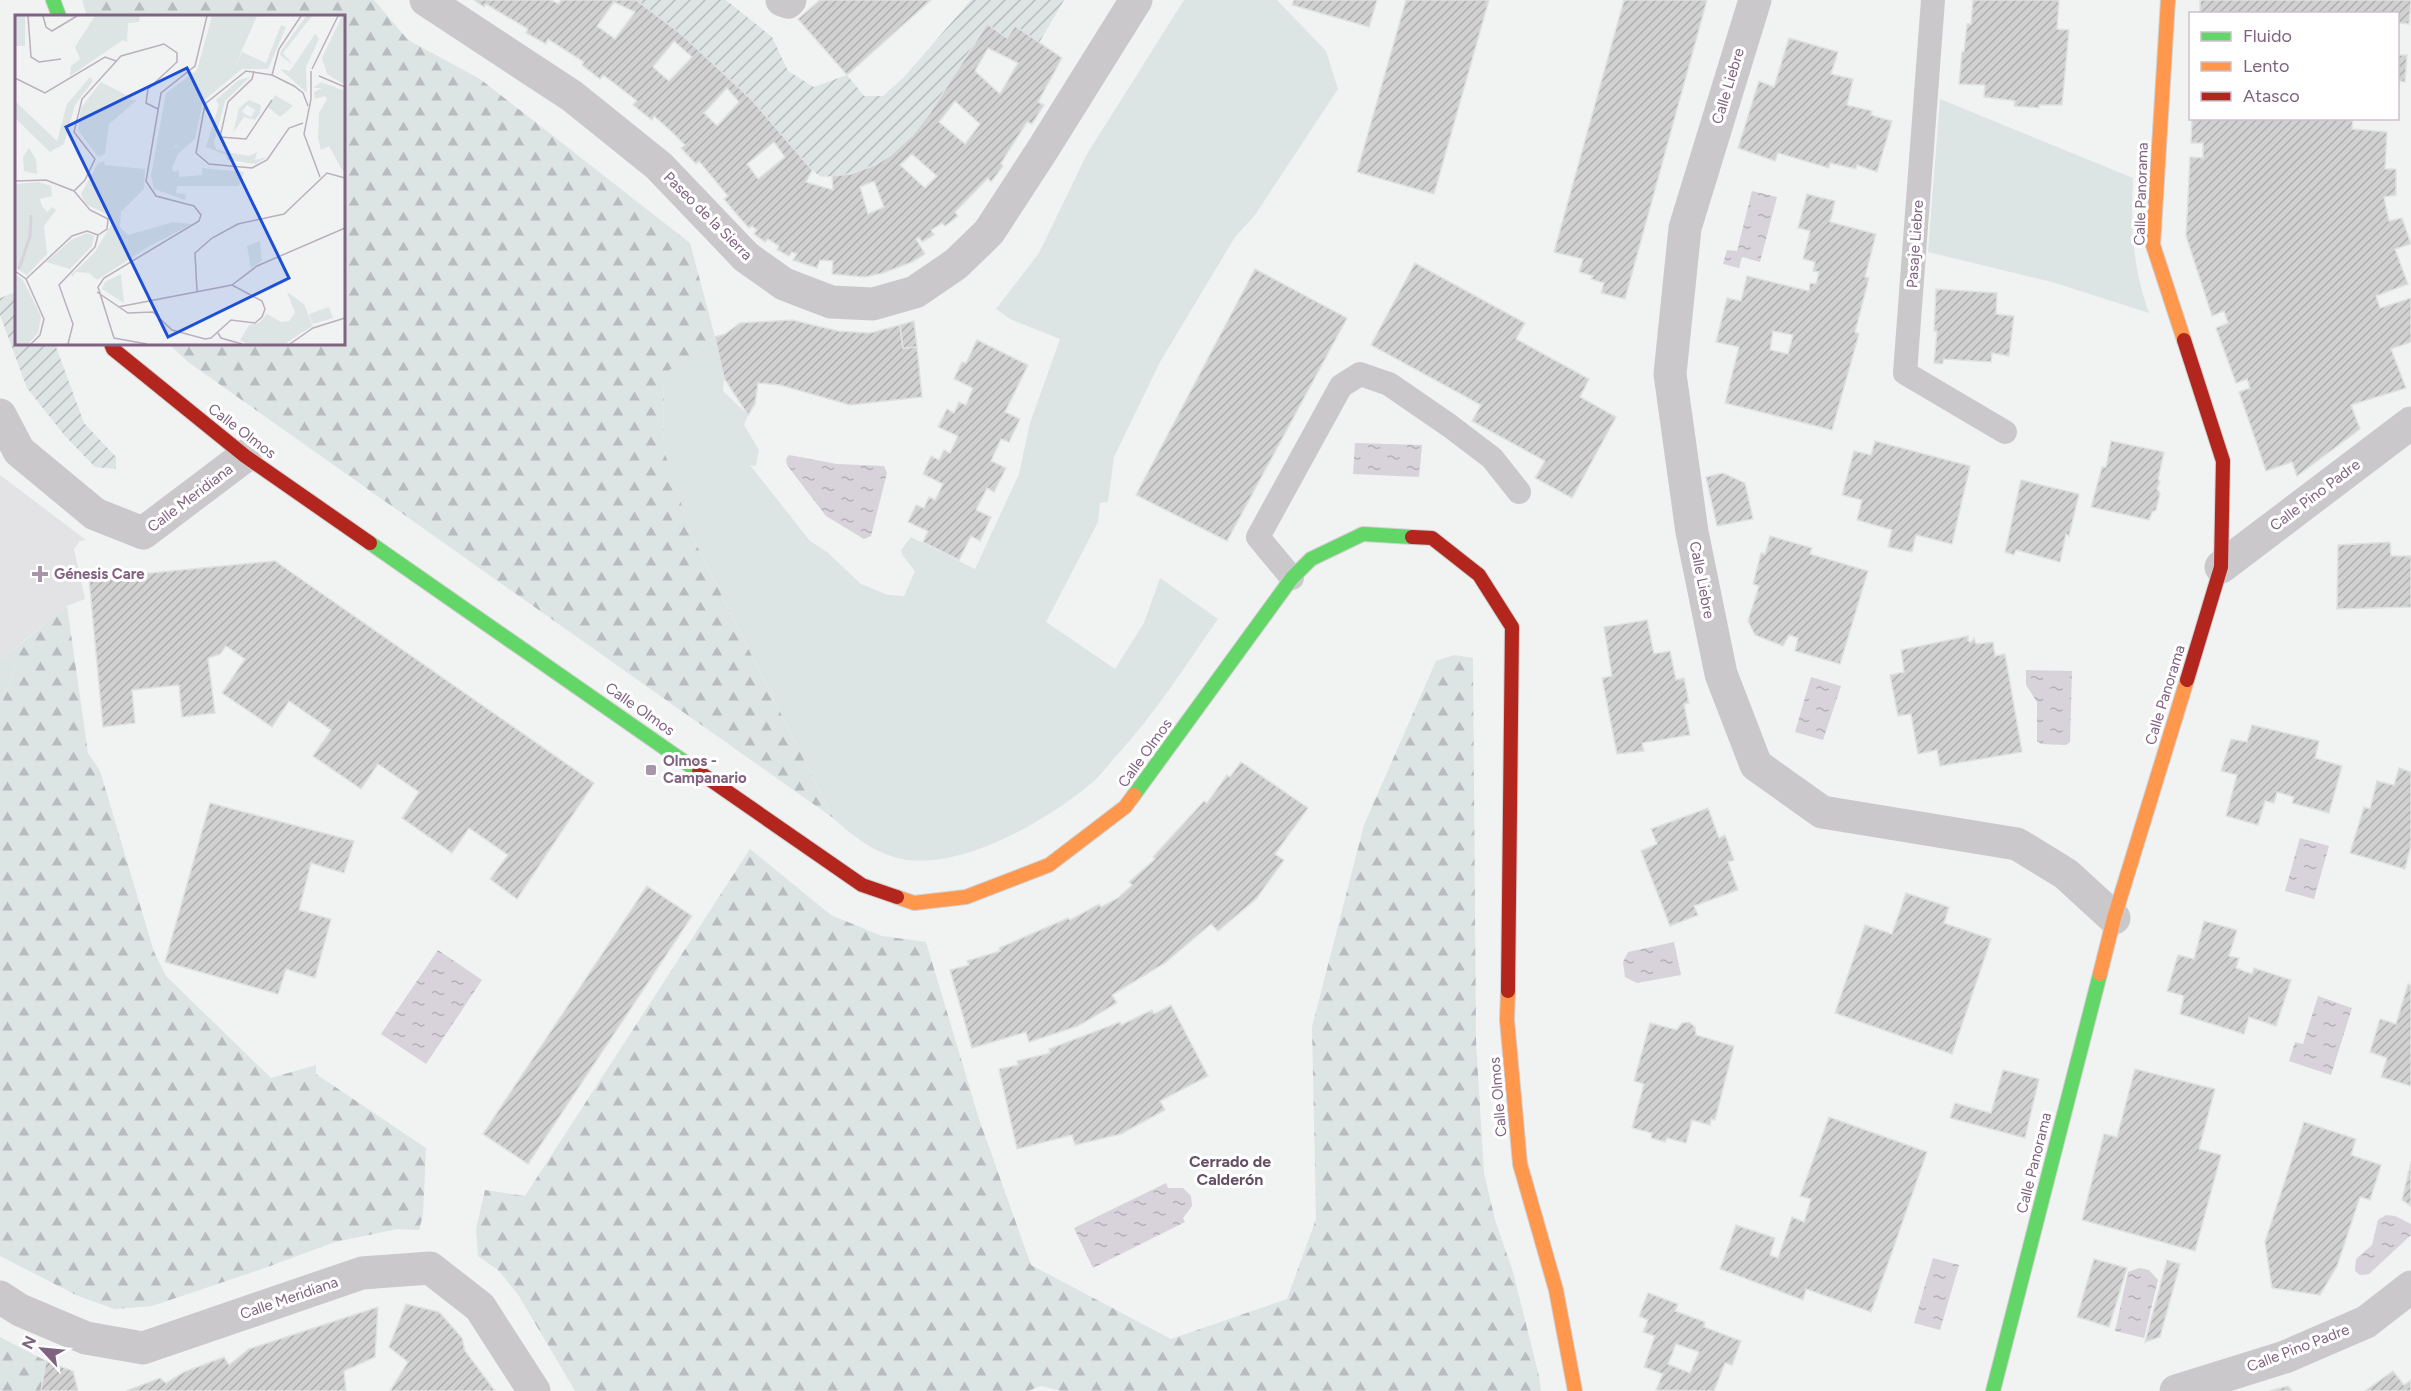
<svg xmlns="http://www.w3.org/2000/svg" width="2411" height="1391" font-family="Figtree,sans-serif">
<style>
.built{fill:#e3e3e5}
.grass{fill:#dde4e4}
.forest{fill:url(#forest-firs)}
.garden{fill:url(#garden-furrows)}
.water{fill:url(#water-ripples)}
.building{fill:url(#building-hatch);stroke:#e0e2e2;stroke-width:1.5;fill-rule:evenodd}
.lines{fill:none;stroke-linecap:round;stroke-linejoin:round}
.fast-casing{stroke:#d0cfd1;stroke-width:16}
.slow-casing{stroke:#d0cfd1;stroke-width:16}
.jam-casing{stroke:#d0cfd1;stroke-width:16}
.lane{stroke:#cbc8cb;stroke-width:24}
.street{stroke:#cbc8cb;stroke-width:33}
.fast{stroke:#63d668;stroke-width:14}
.slow{stroke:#ff974d;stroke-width:14}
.jam{stroke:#b3261e;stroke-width:14}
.poi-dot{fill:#a795a9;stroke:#fff;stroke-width:2}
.labels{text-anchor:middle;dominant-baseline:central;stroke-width:6;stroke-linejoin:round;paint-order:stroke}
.street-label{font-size:15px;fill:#806281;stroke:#fff}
.poi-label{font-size:15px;font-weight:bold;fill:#806281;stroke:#fff;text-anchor:start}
.neighbourhood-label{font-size:16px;font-weight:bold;fill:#655066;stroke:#fff}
.inset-river{fill:none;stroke:#d8d2db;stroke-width:3}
.inset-road{fill:none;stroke:#bcb0be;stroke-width:1.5}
.view{fill:#1d4ed8;fill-opacity:0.15;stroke:#1d4ed8;stroke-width:3}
.inset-edge{fill:none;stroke:#806281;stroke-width:3}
</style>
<defs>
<pattern id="forest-firs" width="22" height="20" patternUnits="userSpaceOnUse" patternTransform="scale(1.5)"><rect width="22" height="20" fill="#dde4e4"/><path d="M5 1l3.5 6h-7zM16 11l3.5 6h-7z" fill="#b8bcbe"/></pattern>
<pattern id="garden-furrows" width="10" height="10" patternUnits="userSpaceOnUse" patternTransform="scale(1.5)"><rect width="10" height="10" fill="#dde4e4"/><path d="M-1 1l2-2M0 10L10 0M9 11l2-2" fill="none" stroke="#b8bcbe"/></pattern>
<pattern id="water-ripples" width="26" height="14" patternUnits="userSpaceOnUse" patternTransform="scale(1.5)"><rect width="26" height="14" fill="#d8d2db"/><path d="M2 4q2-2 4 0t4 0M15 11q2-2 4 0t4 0" fill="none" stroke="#b4aeb7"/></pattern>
<pattern id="building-hatch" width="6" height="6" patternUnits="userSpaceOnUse" patternTransform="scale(1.5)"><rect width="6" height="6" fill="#d1d1d2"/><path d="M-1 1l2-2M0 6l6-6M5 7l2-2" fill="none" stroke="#afadb0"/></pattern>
</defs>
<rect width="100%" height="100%" fill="#f0f3f2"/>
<path class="built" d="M0 475 86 540 80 541 74 549 85 599 67 606 0 660Z"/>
<g class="grass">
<path d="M1184 0H1277L1326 51 1338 89 1255 215 1235 237 1160 362 1114 457 1108 502 1100 503 1098 522 1046 622 1115 669 1144 623 1160 578 1218 619C1186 665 1156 712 1118 754 1110 762 1103 773 1094 781 1050 819 962 871 902 859 874 853 853 836 833 818L691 534 663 447 664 374 715 337 724 378 723 391 748 415 744 425 759 450 756 466 750 465 810 541 827 552 861 584 888 595 904 596 915 571 903 556 901 550 911 537 975 569 1019 474 1030 423 1060 339 1010 319 996 309 1039 253 1087 154Z"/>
<path d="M1940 99 2133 178C2131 230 2132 264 2149 313L2052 282 1928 252Z"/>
<path d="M23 642 0 709V660Z"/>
</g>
<g class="forest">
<path d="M82 0H374L408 40 480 79 690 243 715 337 664 374 663 447 691 534 833 818 188 362 169 344H344V16H87Z"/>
<path d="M67 606 88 753 100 771 154 952 166 976 271 1078 316 1065V1074L426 1148 423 1215 419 1230 398 1229 335 1242 262 1269 152 1306 114 1309 78 1296 0 1256V709L23 642Z"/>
<path d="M1454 655 1473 658 1476 1041 1484 1173 1495 1220 1513 1272 1539 1376 1541 1391H1061L1041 1386 1028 1391H575L519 1296 499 1271 478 1256 476 1229 485 1190 525 1196 750 849 831 915 882 936 926 942 979 1119 1031 1265 1171 1339 1287 1299 1316 1219 1312 1027 1364 825 1436 661Z"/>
<path d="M0 1337 46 1361 41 1391H0Z"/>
</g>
<g class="garden">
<path d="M636 0H726L772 37 788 71 814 87 847 75 864 96H883L904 77 971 0H1064L1039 43 1015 26 1007 38 987 24C978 35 972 48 965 60 928 119 899 174 821 177L812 170 752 100 681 34Z"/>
<path d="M16 292V344H55L84 423 116 457V469L95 467 65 436 27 388 0 315V298Z"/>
</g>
<g class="water">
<path d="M1752 191 1777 197 1760 262 1742 257 1739 268 1723 264 1727 250 1737 251Z"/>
<path d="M1355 443 1422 445 1419 477 1353 474Z"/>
<path d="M789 455 837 464 884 466 887 473 871 536 864 539 826 516 787 465 786 459Z"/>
<path d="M2026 670 2072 671 2070 742 2066 745 2041 744 2037 741V702L2026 685Z"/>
<path d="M1811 677 1841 686 1823 740 1795 732Z"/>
<path d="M2300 838 2329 846 2314 899 2285 891Z"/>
<path d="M1674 942 1681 975 1637 983 1625 977 1623 962 1628 952Z"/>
<path d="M438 950 482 980 426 1064 381 1034Z"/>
<path d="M2318 996 2352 1008 2331 1075 2289 1061 2295 1042 2303 1044Z"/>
<path d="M1166 1183 1168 1188H1183L1191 1196 1192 1206 1183 1218 1185 1222 1093 1268 1074 1228Z"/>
<path d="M2386 1215 2395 1216 2411 1224V1235L2369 1274 2360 1275 2355 1271 2356 1259 2372 1245 2378 1220Z"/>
<path d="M1933 1258 1959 1265 1940 1330 1914 1323Z"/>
<path d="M2139 1268 2149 1270 2158 1280 2144 1338 2115 1331 2128 1272Z"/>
</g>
<g class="building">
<path d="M474 0H551L559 4 561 0H636L681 34 752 100 812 170 806 182 833 190 832 176 851 174 875 165 890 156 913 135 930 113 987 24 1007 38 1015 26 1062 58 1038 102 1044 105 1032 124 1027 122 1001 163 1003 166 991 182 988 178 955 212 958 216 945 226 942 223 931 230 934 235 922 242 919 237 916 239 925 254 912 262 883 273 865 277 832 274 833 261 820 260 817 268 793 260 797 254 792 252 789 256 777 250 779 246 768 239 765 242 754 234 757 230 752 226 749 228 740 218 724 199 728 196 699 161 696 164 681 148 685 145 673 133 654 116 652 120 633 105 637 101 614 83 603 75 600 79 582 65 584 62 548 39 546 44 526 33 528 29 486 4 484 7ZM614 2 635 12 615 39 597 26ZM674 41 692 57 669 81 653 67ZM988 48 1018 63 1000 94 975 71ZM727 88 739 102 717 126 704 113ZM955 101 980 124 965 144 939 122ZM774 142 785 157 758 179 747 164ZM912 154 937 176 925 188 900 165ZM874 181 884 207 868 214 860 187Z"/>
<path d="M820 0H931L847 75 798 19Z"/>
<path d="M1294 0H1377L1369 27 1292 5Z"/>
<path d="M1406 0H1489L1434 194 1357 172Z"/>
<path d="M1624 0H1707L1625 299 1601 293 1604 283 1591 279 1593 276 1579 272 1583 259 1554 252Z"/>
<path d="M1973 0H2059L2057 29 2069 30 2062 105H2039V108L2014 106 2015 101 1984 97 1985 85 1959 84 1962 52H1964L1967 24H1971Z"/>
<path d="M2200 0H2411L2409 24 2398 23V14H2200Z"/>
<path d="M1789 38 1838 52 1831 74 1853 79 1847 105 1872 111 1871 115 1892 121 1877 172 1857 165 1856 169 1830 163 1829 168 1778 153 1775 161 1738 148 1759 81 1774 87Z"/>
<path d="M2398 55H2407L2405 82 2398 81Z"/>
<path d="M2192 118H2353L2352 129 2387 132 2385 169H2396V195L2384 197 2389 221 2402 218 2411 244 2395 249 2408 284 2376 296 2380 308 2411 298V342L2391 349 2406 388 2351 405 2360 429 2297 476 2292 462 2266 471 2239 392 2250 388 2247 379 2236 383 2216 328 2228 323 2224 311 2212 316 2186 236 2190 157 2203 158V143H2191Z"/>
<path d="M1807 194 1835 201 1830 222 1876 234 1865 277 1869 278 1855 332 1859 334 1832 430 1725 403 1739 347 1716 342 1727 298 1741 301 1747 276 1809 291 1810 283 1816 284 1819 272 1813 271 1815 262 1803 259 1810 231 1798 228ZM1773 331 1793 335 1788 354 1770 350Z"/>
<path d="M1415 263 1525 323 1516 339 1589 379 1580 397 1616 417 1572 498 1535 478 1545 461 1472 421 1481 405 1371 345Z"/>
<path d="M1255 269 1347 318 1227 541 1136 495Z"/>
<path d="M1936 289 1997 293 1996 314 2014 316 2009 356 1992 353 1991 362 1944 359 1942 364 1934 363 1937 331H1934Z"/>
<path d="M792 320 838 331 870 333 900 325 903 348 917 347 922 397 850 405 780 385 758 383 755 404 748 415 724 378 715 337 725 334 740 323Z"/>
<path d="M914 321 917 347 903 348 900 325Z"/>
<path d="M977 340 1028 365 1005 412 1020 419 1009 442 1001 439 991 461 1006 468 994 492 987 488 976 510 991 517 980 541 971 536 959 560 923 542 928 531 908 522 916 505 924 508 929 497 935 500 943 484 923 474 931 456 939 460 944 450 950 453 958 436 938 427 947 409 954 413 959 402 966 405 973 388 954 379 962 362 966 363Z"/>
<path d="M1875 441 1970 466 1952 544 1916 535 1912 552 1888 547 1892 530 1857 520 1862 500 1842 495 1854 451 1871 455Z"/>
<path d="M2111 441 2164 452 2158 479 2160 482 2157 489 2160 493 2156 510 2152 512 2149 520 2091 507 2102 467H2106Z"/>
<path d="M1723 473 1745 483 1753 519 1717 526 1706 477Z"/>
<path d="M2021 480 2079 494 2069 536 2066 534 2060 562 2016 550 2014 555 2005 552Z"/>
<path d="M1770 536 1812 548 1810 554 1868 571 1840 664 1795 651 1798 638 1789 635 1783 646 1755 635 1748 621 1759 586 1753 584 1761 553 1765 554Z"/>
<path d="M2390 542 2391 556H2411V607L2337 609 2338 545Z"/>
<path d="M275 561 594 783 517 899 490 879 508 855 469 828 452 853 402 818 419 792 378 764 361 789 313 756 331 730 289 701 272 727 222 693 245 659 226 646 220 654 208 658 215 713 182 717 179 685 132 690 135 723 103 727 89 579Z"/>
<path d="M1647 620 1654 654 1670 651 1676 680 1684 678 1689 703 1684 704 1690 735 1642 743 1644 751 1617 754 1602 678 1612 676 1604 627Z"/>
<path d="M1968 636V641L1971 642 1974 638 1976 644 1993 642 1995 656 2005 654 2022 752 1940 766 1937 750 1918 754 1911 714 1898 716 1890 675 1904 672 1901 650Z"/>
<path d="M2252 725 2319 741 2315 758 2342 766 2329 813 2292 803 2294 797 2277 792 2274 803 2265 801 2258 825 2226 816 2237 775 2221 771 2231 739 2247 742Z"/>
<path d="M1241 762 1308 808 1275 854 1284 860 1256 899 1218 931 1211 924 1165 963 1112 995 1117 1003 1078 1026 1029 1042 1026 1032 972 1048 950 970 969 965 967 961 1000 951 999 948 1068 918 1070 920 1099 904 1101 907 1118 898 1132 885 1129 882 1155 859 1153 857 1204 801 1207 803 1227 775 1230 777Z"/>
<path d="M2399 768 2411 772V845L2405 869 2350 853 2364 807 2370 809 2377 781 2394 785Z"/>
<path d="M210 803 354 841 344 873 311 863 299 910 331 919 315 978 286 969 278 994 165 962Z"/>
<path d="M1708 808 1719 838 1725 835 1734 860 1728 862 1738 890 1694 906 1698 915 1670 926 1641 851 1657 844 1651 829Z"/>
<path d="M647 886 692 916 528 1164 483 1134Z"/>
<path d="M1906 893 1949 907 1944 923 1991 939 1952 1054 1835 1013 1865 925 1892 934Z"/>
<path d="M2204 921 2237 930 2229 956 2239 958 2236 968 2252 974 2254 968 2291 980 2276 1026 2249 1017 2244 1034 2180 1014 2184 996 2167 991 2178 955 2194 959Z"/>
<path d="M2408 984 2411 985V1086L2381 1077 2387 1058 2370 1052 2380 1019 2396 1024Z"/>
<path d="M1171 1005 1208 1076 1160 1101 1165 1110 1121 1134 1075 1145 1072 1135 1017 1149 999 1069 1018 1065 1017 1061 1050 1053 1049 1049 1120 1022 1121 1025 1152 1010 1154 1014Z"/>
<path d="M1689 1022 1695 1027 1696 1035 1734 1046 1715 1120 1711 1119 1710 1125 1692 1120 1686 1143 1667 1138 1665 1142 1651 1138 1652 1133 1632 1128 1644 1084 1634 1081 1650 1023 1677 1030 1682 1023Z"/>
<path d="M2135 1069 2215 1089 2199 1149 2221 1155 2195 1251 2082 1220 2104 1134 2117 1137Z"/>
<path d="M2003 1070 2039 1079 2025 1138 1950 1118 1955 1103 1991 1113Z"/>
<path d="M1829 1117 1927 1152 1871 1312 1806 1289 1803 1300 1720 1269 1736 1225 1775 1238 1770 1255 1778 1258 1792 1217 1804 1222 1811 1199 1800 1196Z"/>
<path d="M2304 1122 2356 1139 2351 1155 2381 1165 2370 1200 2360 1197 2337 1266 2320 1295 2272 1288 2265 1242Z"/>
<path d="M2411 1162V1161V1206L2402 1200Z"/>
<path d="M2094 1259 2127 1268 2109 1327 2077 1317Z"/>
<path d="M2167 1260 2180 1264 2160 1337 2145 1342Z"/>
<path d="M1648 1293 1678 1304 1675 1311 1705 1322 1704 1327 1741 1341 1732 1365 1725 1363 1714 1391 1656 1390 1663 1374 1644 1367 1655 1336 1643 1332 1648 1320 1639 1316ZM1676 1344 1699 1352 1690 1373 1668 1364Z"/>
<path d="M406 1304 439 1312 462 1338 465 1351 495 1391H390L408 1362 389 1347Z"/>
<path d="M378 1307 375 1357 344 1371 346 1391H126L160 1378 166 1383 184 1372 224 1357 229 1365 249 1349Z"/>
<path d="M46 1361 73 1371 78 1391H41Z"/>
<path d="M2393 1371 2404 1385 2411 1380V1391H2365Z"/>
<path d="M2288 1386 2292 1391H2269Z"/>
</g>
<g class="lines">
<defs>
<g id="fast">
<path d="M53 0 59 16"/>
<path d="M370 543 699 772"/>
<path d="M1134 795 1292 578 1311 559 1363 534 1412 537"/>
<path d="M1993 1391 2100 974"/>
</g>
<g id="slow">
<path d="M2168 0 2153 245 2184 340"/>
<path d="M897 897 914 903 966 897 1049 865 1125 807 1134 795"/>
<path d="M2100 974 2114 918 2187 680"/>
<path d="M1508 991 1507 1020 1520 1164 1556 1290 1575 1391"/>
</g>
<g id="jam">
<path d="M2184 340 2223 461 2221 567 2187 680"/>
<path d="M111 344 113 349 245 456 370 543"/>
<path d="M1412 537 1432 538 1479 575 1512 627 1508 991"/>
<path d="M699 772 862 885 897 897"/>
</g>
</defs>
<use href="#fast" class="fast-casing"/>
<use href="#slow" class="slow-casing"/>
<use href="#jam" class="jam-casing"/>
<g class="lane">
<path d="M1933 0 1905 373 2005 432"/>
<path d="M1292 578 1258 537 1341 386 1360 374 1389 384 1450 426 1492 458 1519 492"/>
</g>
<g class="street">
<path d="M426 0 572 96 659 166 746 257 784 284 831 302 873 304 915 292 956 264 989 232 1043 149 1136 0"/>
<path d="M782 0 788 2 790 0"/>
<path d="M1755 0 1685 228 1670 374 1692 532 1721 674 1756 765 1822 812 2017 844 2066 874 2114 918"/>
<path d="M0 415 19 451 95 514 143 533 245 456"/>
<path d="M2221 567 2411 423"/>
<path d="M0 1297 20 1310 86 1338 143 1348 362 1273 430 1268 480 1307 534 1391"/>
<path d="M2176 1391 2285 1357 2366 1322 2411 1287"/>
</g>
<use href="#fast" class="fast"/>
<use href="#slow" class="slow"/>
<use href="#jam" class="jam"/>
</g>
<g class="poi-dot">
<path d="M37 565h6v6h6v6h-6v6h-6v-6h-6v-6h6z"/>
<rect x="645" y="764" width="12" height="12" rx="3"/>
</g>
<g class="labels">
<g class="street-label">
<text transform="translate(1728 86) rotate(-73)">Calle Liebre</text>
<text transform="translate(2141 194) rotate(-88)">Calle Panorama</text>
<text transform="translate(708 216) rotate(45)">Paseo de la Sierra</text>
<text transform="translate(1915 244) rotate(-86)">Pasaje Liebre</text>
<text transform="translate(242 431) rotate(37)">Calle Olmos</text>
<text transform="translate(2315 495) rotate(-37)">Calle Pino Padre</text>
<text transform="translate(190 498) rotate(-37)">Calle Meridiana</text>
<text transform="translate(1702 580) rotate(79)">Calle Liebre</text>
<text transform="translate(2165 695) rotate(-73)">Calle Panorama</text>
<text transform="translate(640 709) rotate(35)">Calle Olmos</text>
<text transform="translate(1145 753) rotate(-54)">Calle Olmos</text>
<text transform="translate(1498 1097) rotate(-95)">Calle Olmos</text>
<text transform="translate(2034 1163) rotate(-76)">Calle Panorama</text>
<text transform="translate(289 1298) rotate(-19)">Calle Meridiana</text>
<text transform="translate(2298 1348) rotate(-21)">Calle Pino Padre</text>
</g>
<g class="poi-label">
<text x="54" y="574">Génesis Care</text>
<text x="663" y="761">Olmos -<tspan x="663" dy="17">Campanario</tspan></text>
</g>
<g class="neighbourhood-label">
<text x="1230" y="1161">Cerrado de<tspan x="1230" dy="18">Calderón</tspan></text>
</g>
</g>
<g transform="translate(15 15)">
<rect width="330" height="330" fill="#f0f3f2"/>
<path d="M291 1H297L268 38 278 50 265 40 266 36ZM327 1H330V70L312 59 307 43ZM300 19 304 24 291 52 292 78 265 54 275 56ZM227 37 251 48 249 53 223 45ZM86 67 117 83 107 84 81 73ZM306 67 330 76V160L314 131 306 135 303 123 304 98 312 84 310 81 300 84 299 77 307 73H298ZM260 80 278 91 265 102 253 92ZM234 85 246 90 245 98 240 105 236 102 240 95 232 90 227 97 240 105 229 102 218 118 224 93ZM167 127 173 130 163 139 157 153 158 157 164 155V162L187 160V153L229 157 224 171H162L161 178 171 179 170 185 139 174 136 160 155 136ZM14 133 21 144 22 159 9 156 8 142ZM245 226 247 246 236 253 232 231ZM106 259 109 288 87 274 90 267ZM314 292 318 303 298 309 294 299ZM252 299 286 318 270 329H231L225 325 234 310 244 308Z" fill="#dde4e4"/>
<path d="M0 1H10V31H0ZM80 1H125L124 7 113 8 112 27 108 25 55 61 56 51 65 44 60 32ZM197 1H242L221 49 227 54 188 86 180 124 173 130H161L136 160 151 78 182 55ZM75 62 78 66 60 90 49 129 35 137 0 103V86L42 126 52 89ZM81 73 107 84 122 85 94 109 90 139 83 142 63 115 66 93ZM89 146 90 150 130 154 129 174 106 197 105 212 113 220 158 207 177 209 133 232 82 265 74 258 61 257 57 262 56 260 80 237 97 208 91 199 71 189 66 179 83 148ZM24 167 36 171 37 181 25 184 27 191 32 197 37 192 41 195 29 211 32 239 12 260 0 253V169ZM72 218 79 221 77 231 55 254 31 247 56 225ZM272 277 289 289 298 311 286 318 266 307 274 306 280 298Z" fill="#dde4e4"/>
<path d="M0 259 8 265 26 301 23 318 13 329H0Z" fill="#dde4e4"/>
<path d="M266 10 271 12 253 54H227L221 50 223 45 249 53ZM235 62 210 86 199 128 201 134 211 137 234 141 242 137 240 145 252 142 241 149 212 145 211 140 191 132 204 90 201 85 224 65Z" fill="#dde4e4"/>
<path class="inset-river" d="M4 254 15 221 16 200"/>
<path class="inset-road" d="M13 1 16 42 24 47 46 44M28 1 31 12 37 16 62 1M297 54 323 1M239 56 237 64 213 87 205 122 231 124 257 85M296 56V84L289 119 305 162M257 60 264 34 286 1M304 61 330 72M0 63 30 78 90 42 101 46M288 108 274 113 252 145 237 153 194 149 181 138 190 89 231 56 257 60 279 71 288 78 293 91M0 166 31 165 59 176 75 195 93 204 92 214 83 220M59 176 70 165 80 144 59 117 67 84 106 41 149 29 162 38V47L133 74 131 88 143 94M0 256 11 264 29 304 25 320 16 329M11 264 57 221 72 216 83 220M182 276 180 238 197 223 223 209 269 199 312 158 330 163M82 277 113 298 138 297 157 315 190 324 196 323 216 305 240 308 247 302 250 294 247 286 217 270M103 292 217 270 242 251 330 213M203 318 206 323 227 329M53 329 58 309 44 270 80 232 83 220M132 329 99 323 83 272 89 263 184 206 186 200 179 191 141 181 131 166 146 78 180 51 192 1M275 329 298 313 330 303"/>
<path class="view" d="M172 53 274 263 153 322 51 112Z"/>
<rect width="330" height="330" class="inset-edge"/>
</g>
<rect x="2189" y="12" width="210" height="108" fill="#ffffff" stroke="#ccc0cd" stroke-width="1.5"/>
<rect x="2201" y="32" width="30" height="9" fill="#63d668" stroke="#ccc0cd" stroke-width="1.5"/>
<text x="2243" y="42" font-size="18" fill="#806281">Fluido</text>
<rect x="2201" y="62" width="30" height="9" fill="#ff974d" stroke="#ccc0cd" stroke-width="1.5"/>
<text x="2243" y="72" font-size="18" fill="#806281">Lento</text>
<rect x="2201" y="92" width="30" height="9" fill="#b3261e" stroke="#ccc0cd" stroke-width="1.5"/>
<text x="2243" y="102" font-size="18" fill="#806281">Atasco</text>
<g transform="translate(42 1349) rotate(296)" stroke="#ffffff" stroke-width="4.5" paint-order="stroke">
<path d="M0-4.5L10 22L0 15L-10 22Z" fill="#806281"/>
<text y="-9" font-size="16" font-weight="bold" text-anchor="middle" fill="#806281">N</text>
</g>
</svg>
